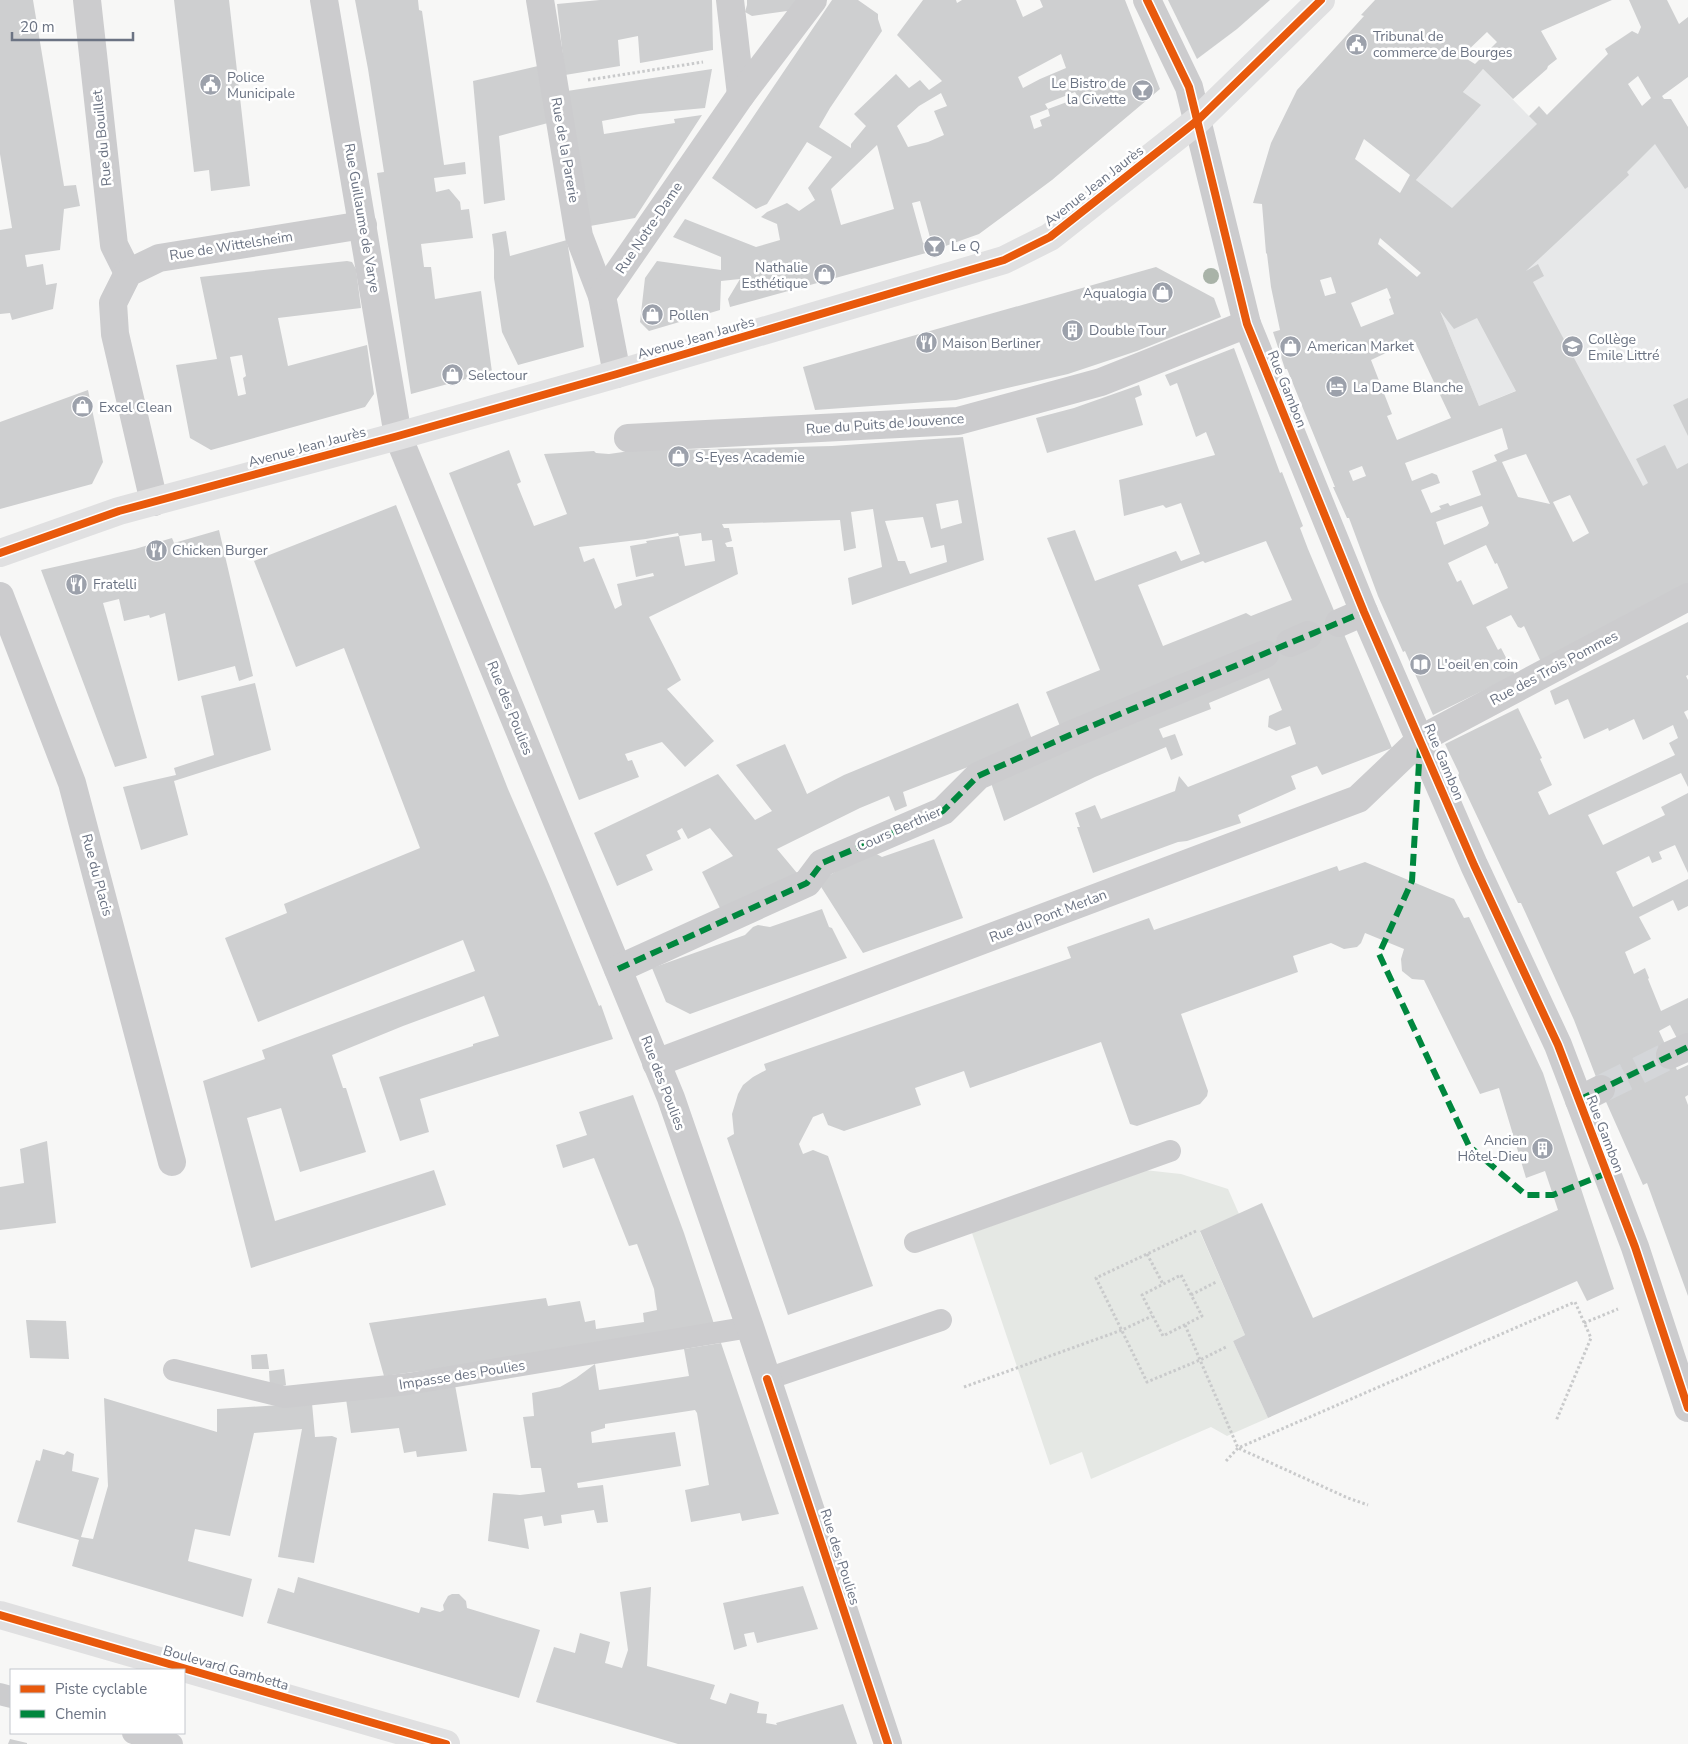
<svg xmlns="http://www.w3.org/2000/svg" width="1688" height="1744" font-family="'Nunito Sans',sans-serif">
<style>
.built{fill:#e7e8e9}
.green{fill:#e5e8e4}
.building{fill:#cecfd0;fill-rule:evenodd}
.lines{fill:none;stroke-linecap:round;stroke-linejoin:round}
.street-tunnel{stroke:#d4d6d9;stroke-width:28;stroke-dasharray:28 14;stroke-linecap:butt}
.path{stroke:#c9cacb;stroke-width:3;stroke-dasharray:2.5 2.5;stroke-linecap:butt}
.lane{stroke:#ccccce;stroke-width:22}
.street{stroke:#ccccce;stroke-width:28}
.secondary{stroke:#e0e0e1;stroke-width:28}
.quiet{stroke:#00873e;stroke-width:6;stroke-dasharray:12 6;stroke-linecap:butt}
.cycleway-casing{stroke:#fff;stroke-width:11}
.cycleway{stroke:#e8590c;stroke-width:8}
.tree{fill:#a9b3a8}
.labels{text-anchor:middle;dominant-baseline:central;stroke-width:5;stroke-linejoin:round;paint-order:stroke}
.poi-label{font-size:14px;fill:#6b7383;stroke:#fff;text-anchor:start}
.street-label{font-size:14px;fill:#6b7383;stroke:#fff}
</style>
<rect width="100%" height="100%" fill="#f7f7f6"/>
<path class="built" d="M1608 54 1654 125 1688 148V584L1594 542 1547 446 1525 387 1479 406 1440 311 1417 277 1444 250 1436 196 1416 180 1480 105 1463 92 1483 69 1529 116 1547 115Z"/>
<path class="green" d="M1144 1170 1181 1174 1228 1189 1239 1214 1200 1232 1245 1335 1233 1341 1268 1418 1227 1436 1211 1427 1091 1479 1082 1452 1050 1465 972 1233Z"/>
<g class="building">
<path d="M0 0H33L64 186 76 185 80 206 64 209 60 250 25 255 27 267 43 264 46 285 57 283 53 309 12 320 10 313 0 314V230L12 228 0 154Z"/>
<path d="M174 0H229L250 186 211 191 209 170 194 172Z"/>
<path d="M355 0H418L419 10 422 11 444 165 465 162 466 174 434 178 436 192 449 189 460 202 461 210 469 209 473 238 421 244 424 267H431L435 299 481 291 492 372 411 394 377 173 384 172 368 69Z"/>
<path d="M600 0H712L713 50 640 63 638 36 618 40 620 66 565 75 557 4Z"/>
<path d="M747 0H797L793 13 787 11 752 16 745 12 747 5Z"/>
<path d="M832 0H858L878 14V19L882 31 830 108 819 127 851 148V144L866 126 854 114 896 74 909 88 920 80 929 90 942 81 897 35 923 0H956L957 3 962 0H1016L1023 17 1043 7 1040 0H1125L1160 89 1052 180 979 234 926 253 730 307 728 299 740 279 721 281 720 310 649 331 640 322 645 278 657 261 721 270V257L673 237 685 219 756 247 780 240 777 224 761 217 767 212 787 203 799 211 815 200 808 188 832 157 807 142 767 204 756 209 712 178ZM1061 54 1066 68 1040 79 1023 88 1018 77ZM1075 92 1078 97 1067 102 1048 109 1045 104ZM941 93 947 106 934 111 944 135 928 142 908 147 897 126 919 106ZM1048 109 1050 116 1040 120 1042 126 1034 129 1030 116ZM877 145 894 209 841 225 831 189ZM920 201 931 241 923 243 912 203Z"/>
<path d="M1168 0H1270L1237 29 1197 59Z"/>
<path d="M1375 0H1612L1541 31 1557 59 1548 66 1547 69 1513 99 1483 69 1463 92 1481 105 1416 180 1452 208 1537 124 1529 116 1539 106 1547 115 1608 54 1605 49 1632 31 1638 34 1641 27 1629 0H1667L1679 24 1688 17V77L1662 96 1664 99H1671L1688 127V187L1685 189 1655 144 1627 172 1629 175 1526 271 1538 264 1544 276 1533 282 1643 486 1648 483 1636 459 1665 445 1677 469 1688 463V584L1541 662 1524 626 1521 628 1518 627 1511 615 1486 627 1498 650 1501 648 1515 675 1433 715 1405 651 1403 652 1378 596 1349 518H1347L1333 487H1335L1287 369H1285L1273 332 1280 330 1271 287 1267 254 1266 253 1262 204 1253 203 1271 143 1297 90 1364 16 1361 15ZM1487 32 1497 42 1475 64 1462 56ZM1638 76 1651 98 1642 106 1628 84ZM1364 139 1410 175 1400 193 1355 159ZM1380 238 1421 273 1417 277 1378 244ZM1331 277 1336 293 1325 296 1320 280ZM1387 288 1391 298 1389 299 1394 314 1361 327 1351 303ZM1440 311 1454 329 1477 318 1516 391 1479 406ZM1409 342H1415L1451 418 1397 440 1387 416 1392 414 1371 360ZM1502 428 1508 449 1494 455 1497 461 1472 471 1481 495 1450 506 1448 503 1439 506 1441 509 1431 513 1421 490 1440 483 1437 475 1432 473 1412 481 1405 463ZM1526 454 1550 504 1518 497 1502 462ZM1362 466 1366 476 1353 481 1349 471ZM1570 495 1589 533 1573 542 1553 502ZM1482 506 1489 523 1487 526 1444 545 1436 522ZM1486 545 1495 564 1497 563 1508 588 1473 605 1461 580 1457 582 1448 563Z"/>
<path d="M538 66 548 123 499 136 505 200 484 204 473 81Z"/>
<path d="M712 69 705 108 639 114 602 121 604 134 675 123 674 119 702 115 635 218 590 226 567 91Z"/>
<path d="M506 231 510 256 567 240 584 347 518 365 502 332 494 278V250L492 234Z"/>
<path d="M347 261 352 262 356 269 361 308 278 318 288 366 367 345 374 394 365 407 211 450 190 438 176 365 217 359 200 277ZM242 355 246 376 243 378 246 394 238 396 230 357Z"/>
<path d="M1156 267 1214 298 1221 317 1137 351 1068 374 956 400 815 410 803 367Z"/>
<path d="M1234 348 1280 473 1282 472 1303 526 1300 528 1308 549 1392 748 1322 775 1317 766 1291 776 1296 789 1238 815 1241 823 1187 841 1178 842 1093 873 1077 827H1080L1075 813 1095 805 1101 819 1175 791 1179 776 1188 787 1296 744 1290 726 1276 731 1268 727 1269 716 1282 710 1269 678 1209 703 1211 709 1159 729 1163 738 1175 734 1183 755 1171 760 1166 747 1095 777 1004 821 991 783 1062 731 1046 692 1100 670 1047 538 1075 530 1095 581 1176 551 1181 561 1200 554 1181 503 1166 508 1163 505 1124 516 1119 480 1215 455 1206 432 1196 437 1177 383 1170 386 1165 375ZM1266 541 1292 600 1251 616 1246 613 1163 646 1138 585 1203 561 1205 563Z"/>
<path d="M1139 385 1142 395 1135 398 1143 425 1047 453 1036 418 1074 408Z"/>
<path d="M88 390 103 462 92 484 0 509V422Z"/>
<path d="M1688 398V436L1673 405Z"/>
<path d="M963 437 984 560 852 605 848 578 882 567 873 509 851 512 856 548 844 551 840 520 722 524 724 528H729L732 541 725 543 727 547H733L738 574 649 617 681 680 667 689 714 741 685 767 662 742 625 754 628 761 632 760 639 777 579 800 449 473 509 450 521 482 517 484 534 526 567 514 544 454 594 451 596 453 609 454 644 449 666 450 832 446ZM958 500 962 523 941 529 936 504ZM923 517 931 548 944 545 947 562 910 574 905 561H898L885 521ZM678 533 679 536 646 541 647 543 630 546 636 577 653 573 654 576 617 584 622 605 615 609 594 558 584 562 579 547 646 539ZM701 533 702 541 712 540 715 561 685 566 679 536Z"/>
<path d="M396 505 508 789 549 884 599 1006 601 1005 613 1039 420 1099 429 1132 400 1141 379 1077 473 1046V1044L499 1036 484 996 403 1026 332 1055 343 1088H346L366 1152 300 1172 281 1108 247 1118 275 1221 434 1170 446 1205 251 1268 203 1081 265 1059 262 1050 475 971 463 940 258 1022 225 938 287 913 284 904 420 848 344 648 296 667 254 561Z"/>
<path d="M219 530 253 676 239 681 235 666 178 681 165 613 150 618 149 615 124 621 119 599 103 603 147 758 115 767 41 570 135 549 172 538 174 543Z"/>
<path d="M1688 622V675L1686 676 1688 680V710L1684 712 1688 720V787L1681 773 1588 815 1603 845 1665 815 1661 807 1688 793V873L1675 845 1659 852 1662 859 1652 863 1649 856 1616 872 1633 907 1688 879V906L1678 911 1673 900 1639 917 1651 939 1625 952 1634 974 1645 968 1649 978 1648 979 1661 1011 1688 998V1040L1680 1044 1670 1025 1659 1031 1677 1070 1688 1065V1095L1685 1097 1688 1105V1296L1647 1183 1643 1185 1603 1095 1574 1020 1521 903H1518L1458 776 1459 773 1445 744 1518 708 1542 758 1540 759 1552 785 1538 792 1549 815 1675 755 1669 743 1678 738 1673 725 1643 740 1634 719 1609 731 1608 728 1584 739 1568 699 1555 705 1550 691Z"/>
<path d="M255 683 271 750 174 781 188 835 141 850 123 787 176 775 174 768 214 755 201 696Z"/>
<path d="M1018 703 1033 742 903 792 907 806 895 811 889 796 860 808 777 849 797 873 722 912 702 872 733 856 710 828 688 839 682 828 677 831 681 839 646 855 653 870 617 886 594 833 718 774 755 820 772 811 736 765 785 744 807 794 844 775Z"/>
<path d="M934 839 963 918 863 953 818 882 871 851 882 857Z"/>
<path d="M1365 862 1454 899 1464 918 1469 917 1543 1073 1614 1289 1587 1301 1577 1281 1268 1418 1233 1341 1245 1335 1200 1231 1262 1203 1313 1318 1558 1210 1545 1171 1526 1178 1499 1088 1480 1094 1424 980 1412 979 1402 971 1401 959 1404 949 1365 933 1361 943 1357 947 1344 949 1331 943 1293 956 1298 972 1181 1014 1208 1091 1207 1096 1200 1104 1137 1126 1130 1124 1101 1042 970 1088 964 1071 915 1088 921 1105 844 1131 828 1125 823 1113 813 1117 799 1144 803 1154 813 1150 828 1156 873 1286 788 1315 727 1138 734 1134 732 1114 738 1094 743 1085 753 1077 766 1070 764 1064 1071 958 1067 947 1149 918 1154 930 1337 866 1339 871Z"/>
<path d="M822 909 829 927 832 928 847 958 690 1014 666 1002 652 968 745 935 753 927 758 925 770 927Z"/>
<path d="M633 1095 684 1233 715 1327 557 1353 384 1376 369 1323 546 1298 548 1306 580 1301 585 1322 595 1320 596 1329 644 1322 643 1313 657 1310 654 1289 637 1244 629 1246 594 1158 563 1168 556 1145 587 1135 579 1112Z"/>
<path d="M47 1141 56 1223 0 1230V1187L24 1183 20 1149Z"/>
<path d="M26 1320 66 1321 69 1359 30 1358Z"/>
<path d="M721 1343 779 1514 742 1521 740 1513 691 1522 685 1490 709 1485 697 1413 695 1410 605 1424V1428L591 1432 592 1443 675 1432 681 1466 577 1483 578 1488 603 1485 608 1522 597 1523 594 1510 561 1515 562 1523 544 1526 542 1516 524 1519 529 1549 488 1541 493 1493 520 1495 545 1492 541 1468H531L523 1417 534 1416 532 1393 560 1387 576 1378 595 1364 599 1390 689 1376 684 1349Z"/>
<path d="M267 1354 269 1369H252L251 1355Z"/>
<path d="M284 1369 286 1385 270 1387 269 1371Z"/>
<path d="M455 1385 467 1451 417 1457 416 1451 404 1453 399 1428 351 1433 346 1399Z"/>
<path d="M104 1398 217 1432V1409L312 1403 315 1437 332 1436 337 1438 314 1563 278 1557 302 1429 254 1433 230 1536 195 1529 188 1561 252 1579 243 1617 72 1566 79 1540 17 1522 36 1460 40 1461 43 1449 64 1455 67 1451 74 1454 72 1471 99 1478 81 1537 93 1539 108 1486Z"/>
<path d="M298 1577 419 1613 421 1607 440 1612 444 1610 443 1605 448 1596 452 1594H459L466 1601 467 1608 540 1630 519 1698 267 1623 278 1588 294 1593Z"/>
<path d="M803 1586 818 1629 757 1643 754 1632 744 1634 747 1646 734 1650 723 1603Z"/>
<path d="M651 1587 647 1666 715 1685 710 1699 726 1704 730 1693 759 1702 757 1713 767 1714 766 1723 777 1725 776 1723 843 1704 857 1744H678L536 1702 554 1647 575 1653 580 1633 610 1642 605 1663 622 1668 628 1650 620 1592Z"/>
<path d="M10 1739 27 1743V1744H8Z"/>
</g>
<g class="lines">
<path class="street-tunnel" d="M1601 1089 1670 1055"/>
<g class="path">
<path d="M588 80 703 62"/>
<path d="M1196 1231 1096 1278 1147 1382 1200 1360 1226 1347"/>
<path d="M1147 1254 1163 1284"/>
<path d="M1181 1275 1202 1316 1163 1336 1142 1295Z"/>
<path d="M1191 1295 1216 1282"/>
<path d="M1584 1323 1618 1309"/>
<path d="M1185 1325 1238 1448 1348 1498 1368 1505"/>
<path d="M964 1387 1122 1330 1152 1316"/>
<path d="M1226 1461 1238 1448 1575 1302 1591 1338 1556 1421"/>
</g>
<g class="lane">
<path d="M915 1242 1170 1151"/>
<path d="M174 1370 285 1397 408 1384 750 1327"/>
<path d="M767 1379 941 1320"/>
<path d="M0 1694 11 1697"/>
<path d="M133 1733 172 1744"/>
</g>
<g class="street">
<path d="M87 0 114 245 128 273"/>
<path d="M324 0 398 436 671 1098 750 1327 888 1744"/>
<path d="M540 0 579 236 602 296 617 374"/>
<path d="M730 0 741 95"/>
<path d="M1147 0 1189 87 1247 324 1364 612 1474 865 1558 1045 1635 1247 1688 1408"/>
<path d="M602 296 741 95 813 0"/>
<path d="M628 438 958 421 1101 382 1247 324"/>
<path d="M154 502 115 334 113 303 128 273 159 258 363 225"/>
<path d="M0 596 72 783 172 1162"/>
<path d="M1339 623 1364 612"/>
<path d="M1290 643 1308 635"/>
<path d="M618 969 807 883 822 863 943 811 978 776 1070 735 1265 654"/>
<path d="M1670 1055 1688 1047"/>
<path d="M656 1063 1358 799 1421 739 1688 597"/>
<path d="M1579 1100 1601 1089"/>
</g>
<g class="secondary">
<path d="M0 553 119 511 398 436 617 374 1004 260 1050 237 1198 120 1321 0"/>
<path d="M0 1615 446 1744"/>
</g>
<g class="quiet">
<path d="M1420 746 1412 881 1379 954 1469 1146 1526 1195H1553L1607 1173"/>
<path d="M618 969 807 883 822 863 943 811 978 776 1070 735 1364 612"/>
<path d="M1579 1100 1688 1047"/>
</g>
<defs>
<g id="cycleway">
<path d="M1147 0 1189 87 1247 324 1364 612 1474 865 1558 1045 1635 1247 1688 1408"/>
<path d="M0 553 119 511 398 436 617 374 1004 260 1050 237 1198 120 1321 0"/>
<path d="M767 1379 888 1744"/>
<path d="M0 1615 446 1744"/>
</g>
</defs>
<use href="#cycleway" class="cycleway-casing"/>
<use href="#cycleway" class="cycleway"/>
</g>
<circle class="tree" cx="1211" cy="276" r="8"/>
<defs>
<symbol id="civic-disc" viewBox="-11 -11 22 22"><circle r="9.5" fill="#9ca1ab" stroke="#fff"/><path d="M-.6-6.5H3V-4.5H.6V-3L4-1V1h2V6H-6V1h2V-1L-.6-3ZM-1.2 2.5V6h2.4V2.5Z" fill="#fff"/></symbol>
<symbol id="bar-disc" viewBox="-11 -11 22 22"><circle r="9.5" fill="#9ca1ab" stroke="#fff"/><path d="M-6-5H6L.8 .8V4.5H3.5V6h-7V4.5H-.8V.8Z" fill="#fff"/></symbol>
<symbol id="shop-disc" viewBox="-11 -11 22 22"><circle r="9.5" fill="#9ca1ab" stroke="#fff"/><path d="M-5-2.5h2.3a2.7 3.5 0 0 1 5.4 0H5L5.5 6h-11ZM-1.5-2.5h3a1.5 2.3 0 0 0-3 0Z" fill="#fff"/></symbol>
<symbol id="building-disc" viewBox="-11 -11 22 22"><circle r="9.5" fill="#9ca1ab" stroke="#fff"/><path d="M-4-6H4V6H1V3H-1V6H-4ZM-2.5-4.3h1.7v1.8h-1.7ZM.8-4.3h1.7v1.8H.8ZM-2.5-1h1.7V.8h-1.7ZM.8-1h1.7V.8H.8Z" fill="#fff"/></symbol>
<symbol id="restaurant-disc" viewBox="-11 -11 22 22"><circle r="9.5" fill="#9ca1ab" stroke="#fff"/><path d="M-5-6h1v4h1v-4h1v4h1v-4h1v5L-1.5 .5V6h-2V.5L-5-1ZM5-6V6H3V1.5H1.5Q1.5-4 5-6Z" fill="#fff"/></symbol>
<symbol id="school-disc" viewBox="-11 -11 22 22"><circle r="9.5" fill="#9ca1ab" stroke="#fff"/><path d="M0-5L7-2L0 1L-7-2ZM-4 1L0 2.5L4 1V4Q0 6-4 4Z" fill="#fff"/></symbol>
<symbol id="hotel-disc" viewBox="-11 -11 22 22"><circle r="9.5" fill="#9ca1ab" stroke="#fff"/><path d="M-6-4.5h1.5V1H6V5H4.5V3h-9V5H-6ZM-4 0a1.8 1.8 0 1 1 3.6 0ZM.5 0V-2.5h3Q6-2.5 6 0Z" fill="#fff"/></symbol>
<symbol id="library-disc" viewBox="-11 -11 22 22"><circle r="9.5" fill="#9ca1ab" stroke="#fff"/><path d="M-6-4Q-3-5.5-.7-3.5V5Q-3 3-6 4ZM6-4Q3-5.5 .7-3.5V5Q3 3 6 4Z" fill="#fff"/></symbol>
</defs>
<g fill-rule="evenodd">
<use href="#civic-disc" x="1344" y="32" width="25" height="25"/>
<use href="#civic-disc" x="198" y="72" width="25" height="25"/>
<use href="#bar-disc" x="1130" y="78" width="25" height="25"/>
<use href="#bar-disc" x="922" y="234" width="25" height="25"/>
<use href="#shop-disc" x="812" y="262" width="25" height="25"/>
<use href="#shop-disc" x="1150" y="280" width="25" height="25"/>
<use href="#shop-disc" x="640" y="302" width="25" height="25"/>
<use href="#building-disc" x="1060" y="318" width="25" height="25"/>
<use href="#restaurant-disc" x="914" y="330" width="25" height="25"/>
<use href="#shop-disc" x="1278" y="334" width="25" height="25"/>
<use href="#school-disc" x="1560" y="334" width="25" height="25"/>
<use href="#shop-disc" x="440" y="362" width="25" height="25"/>
<use href="#hotel-disc" x="1324" y="374" width="25" height="25"/>
<use href="#shop-disc" x="70" y="394" width="25" height="25"/>
<use href="#shop-disc" x="666" y="444" width="25" height="25"/>
<use href="#restaurant-disc" x="144" y="538" width="25" height="25"/>
<use href="#restaurant-disc" x="64" y="572" width="25" height="25"/>
<use href="#library-disc" x="1408" y="652" width="25" height="25"/>
<use href="#building-disc" x="1530" y="1136" width="25" height="25"/>
</g>
<g class="labels">
<g class="poi-label">
<text x="1373" y="36">Tribunal de<tspan x="1373" dy="16">commerce de Bourges</tspan></text>
<text x="227" y="77">Police<tspan x="227" dy="16">Municipale</tspan></text>
<text x="1126" y="83" text-anchor="end">Le Bistro de<tspan x="1126" dy="16">la Civette</tspan></text>
<text x="951" y="246">Le Q</text>
<text x="808" y="267" text-anchor="end">Nathalie<tspan x="808" dy="16">Esthétique</tspan></text>
<text x="1147" y="293" text-anchor="end">Aqualogia</text>
<text x="669" y="315">Pollen</text>
<text x="1089" y="330">Double Tour</text>
<text x="1588" y="339">Collège<tspan x="1588" dy="16">Emile Littré</tspan></text>
<text x="942" y="343">Maison Berliner</text>
<text x="1307" y="346">American Market</text>
<text x="468" y="375">Selectour</text>
<text x="1353" y="387">La Dame Blanche</text>
<text x="99" y="407">Excel Clean</text>
<text x="695" y="457">S-Eyes Academie</text>
<text x="172" y="550">Chicken Burger</text>
<text x="93" y="584">Fratelli</text>
<text x="1437" y="664">L'oeil en coin</text>
<text x="1527" y="1140" text-anchor="end">Ancien<tspan x="1527" dy="16">Hôtel-Dieu</tspan></text>
</g>
<g class="street-label">
<text transform="translate(102 138) rotate(-96)">Rue du Bouillet</text>
<text transform="translate(565 150) rotate(80)">Rue de la Parerie</text>
<text transform="translate(1094 186) rotate(-38)">Avenue Jean Jaurès</text>
<text transform="translate(362 218) rotate(80)">Rue Guillaume de Varye</text>
<text transform="translate(649 228) rotate(-56)">Rue Notre-Dame</text>
<text transform="translate(231 246) rotate(-9)">Rue de Wittelsheim</text>
<text transform="translate(696 338) rotate(-16)">Avenue Jean Jaurès</text>
<text transform="translate(1287 389) rotate(68)">Rue Gambon</text>
<text transform="translate(885 424) rotate(-4)">Rue du Puits de Jouvence</text>
<text transform="translate(307 447) rotate(-15)">Avenue Jean Jaurès</text>
<text transform="translate(1554 668) rotate(-28)">Rue des Trois Pommes</text>
<text transform="translate(510 708) rotate(68)">Rue des Poulies</text>
<text transform="translate(1444 762) rotate(67)">Rue Gambon</text>
<text transform="translate(899 829) rotate(-24)">Cours Berthier</text>
<text transform="translate(97 875) rotate(75)">Rue du Placis</text>
<text transform="translate(1048 916) rotate(-21)">Rue du Pont Merlan</text>
<text transform="translate(663 1083) rotate(69)">Rue des Poulies</text>
<text transform="translate(1605 1134) rotate(69)">Rue Gambon</text>
<text transform="translate(462 1375) rotate(-9)">Impasse des Poulies</text>
<text transform="translate(840 1557) rotate(72)">Rue des Poulies</text>
<text transform="translate(226 1668) rotate(16)">Boulevard Gambetta</text>
</g>
</g>
<rect x="10" y="1669" width="175" height="65" fill="#ffffff" stroke="#c4c7cd"/>
<rect x="20" y="1685" width="25" height="8" fill="#e8590c" stroke="#c4c7cd"/>
<text x="55" y="1694" font-size="15" fill="#6b7383">Piste cyclable</text>
<rect x="20" y="1710" width="25" height="8" fill="#00873e" stroke="#c4c7cd"/>
<text x="55" y="1719" font-size="15" fill="#6b7383">Chemin</text>
<path d="M12 32v8h121v-8" fill="none" stroke="#6b7383" stroke-width="2.5"/>
<text x="20" y="32" font-size="15" fill="#6b7383" stroke="#ffffff" stroke-width="4" paint-order="stroke">20 m</text>
</svg>
